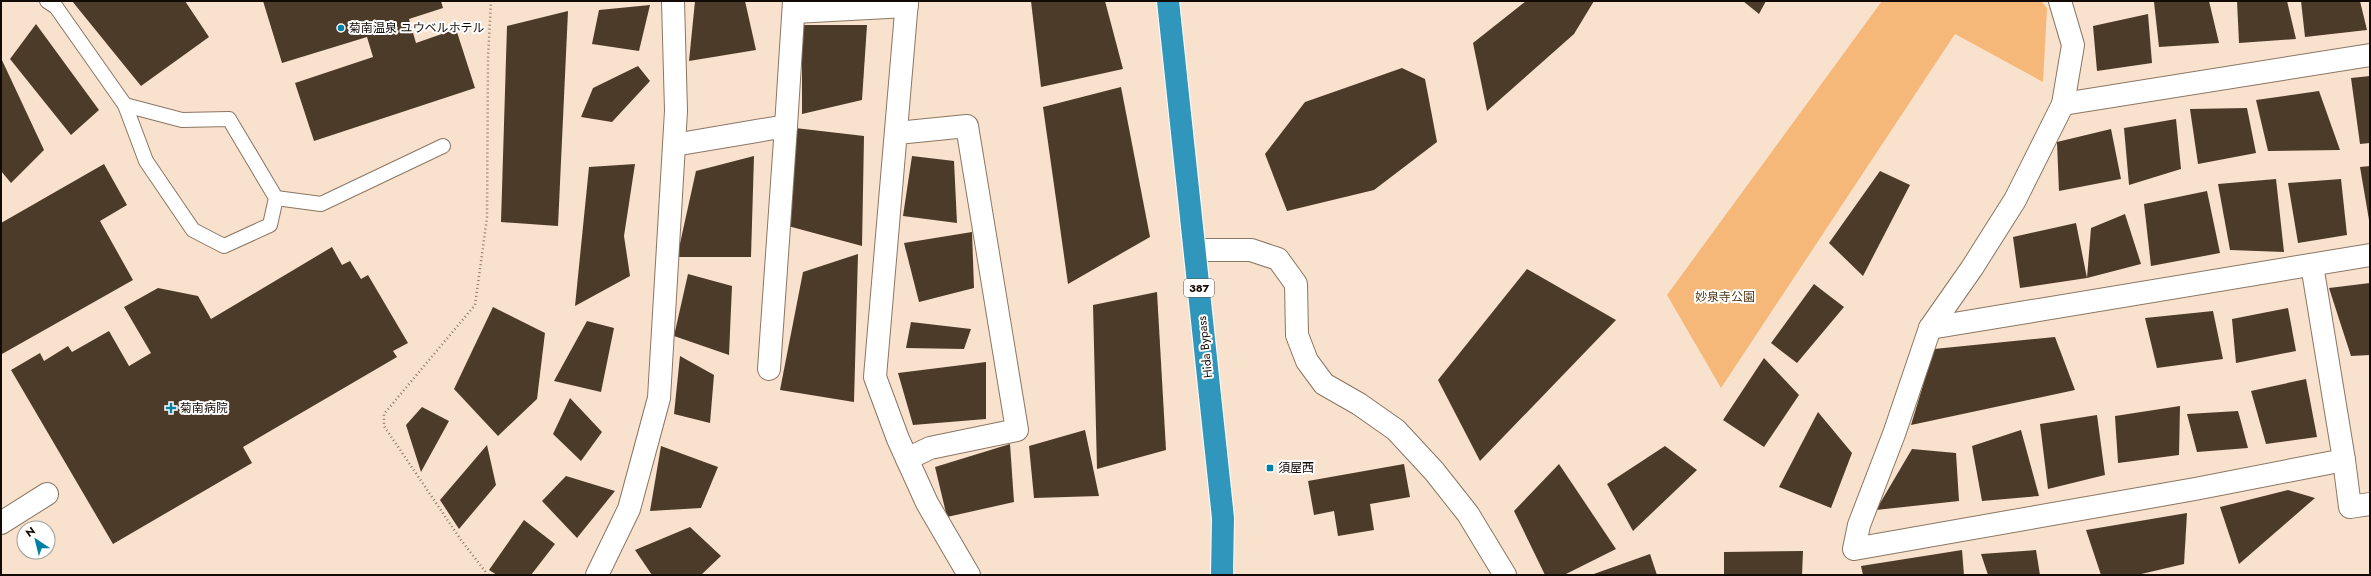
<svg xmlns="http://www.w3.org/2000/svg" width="2371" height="576" font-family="Jost,'Noto Sans JP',sans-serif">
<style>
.green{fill:#f5b879}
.building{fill:#4d3b2a}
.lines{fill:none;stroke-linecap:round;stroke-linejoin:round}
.lane-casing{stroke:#8a7663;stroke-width:16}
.street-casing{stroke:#8a7663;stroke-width:24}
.highway-casing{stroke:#fff;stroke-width:24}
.path{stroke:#897a6c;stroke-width:2.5;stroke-dasharray:1 3;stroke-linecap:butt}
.lane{stroke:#fff;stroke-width:14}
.street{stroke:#fff;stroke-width:22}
.highway{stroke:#3196bb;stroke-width:22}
.poi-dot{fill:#0080a5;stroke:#fff;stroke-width:1.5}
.labels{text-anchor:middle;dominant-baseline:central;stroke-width:4;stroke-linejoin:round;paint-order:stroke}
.shield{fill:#fff;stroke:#595450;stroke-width:1}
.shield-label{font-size:11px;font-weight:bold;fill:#120b05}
.poi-label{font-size:12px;fill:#120b05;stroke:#fff;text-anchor:start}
.park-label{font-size:12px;fill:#52381b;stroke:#fff}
.street-label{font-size:12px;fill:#120b05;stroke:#fff}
</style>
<rect width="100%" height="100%" fill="#f9e2cd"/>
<path class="green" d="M1882 1H2041L2047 8 2043 82 1955 34 1721 388 1667 295Z"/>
<g class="building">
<path d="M72 1H185L209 37 141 86Z"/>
<path d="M263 1H441L443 8 409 19 416 43 456 29 475 88 314 141 295 83 373 57 367 37 282 63Z"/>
<path d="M695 1H745L756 50 689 61Z"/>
<path d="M1031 1H1105L1123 69 1041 87Z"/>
<path d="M1526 1H1594L1574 34 1487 111 1473 43Z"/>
<path d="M1743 1H1766L1759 14Z"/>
<path d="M2160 1H2209L2219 43 2159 47 2154 2Z"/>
<path d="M2237 1H2287L2296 39 2239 43Z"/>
<path d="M2301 1H2360L2367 30 2305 37Z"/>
<path d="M650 5 639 51 592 44 599 10Z"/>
<path d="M568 11 558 226 501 222 507 26Z"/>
<path d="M2148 14 2152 63 2097 71 2093 26Z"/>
<path d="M36 24 99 110 71 135 10 59Z"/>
<path d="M802 25H867L862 100 802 114Z"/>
<path d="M1 58 44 150 11 183 1 171Z"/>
<path d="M638 66 650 81 612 122 581 117 593 88Z"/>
<path d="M1402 68 1425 79 1437 142 1374 190 1287 211 1265 154 1305 102Z"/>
<path d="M2370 76V143L2360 144 2351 78Z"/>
<path d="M1121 87 1150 237 1068 284 1043 107Z"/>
<path d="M2319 91 2340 150 2268 151 2256 100Z"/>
<path d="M2247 108 2256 153 2198 164 2190 109Z"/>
<path d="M2176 119 2181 169 2129 185 2124 128Z"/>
<path d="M795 128 864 136 862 246 788 226Z"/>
<path d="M2111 129 2121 179 2059 191 2057 142Z"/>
<path d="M754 156 751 257H677L696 171Z"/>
<path d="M912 156 954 161 957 223 903 216Z"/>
<path d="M104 164 127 205 100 221 133 280 2 354 1 223Z"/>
<path d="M635 164 624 236 630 276 575 306 589 167Z"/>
<path d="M2370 166V220H2369L2360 167Z"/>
<path d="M1880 171 1910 185 1863 276 1829 243Z"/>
<path d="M2276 179 2284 252 2230 250 2218 184Z"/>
<path d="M2341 179 2347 235 2298 243 2288 183Z"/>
<path d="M2207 191 2220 253 2151 266 2144 204Z"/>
<path d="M2125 214 2141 264 2087 278 2091 228Z"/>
<path d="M2076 223 2087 278 2020 288 2013 237Z"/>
<path d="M972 232 974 288 919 302 904 243Z"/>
<path d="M332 247 342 265 350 261 361 279 368 275 408 343 393 351 397 357 243 447 252 463 113 544 11 370 40 353 44 361 68 346 72 352 109 331 129 366 151 353 124 307 158 288 198 296 211 319Z"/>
<path d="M858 254 854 402 780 390 803 272Z"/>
<path d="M1527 269 1616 320 1480 461 1438 380Z"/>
<path d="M688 274 732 286 729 355 674 336Z"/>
<path d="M2370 283V355L2351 356 2329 288Z"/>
<path d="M1814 284 1844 307 1797 363 1771 343Z"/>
<path d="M1157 292 1166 450 1097 469 1093 305Z"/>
<path d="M493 307 545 333 537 399 498 436 454 389Z"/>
<path d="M2288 308 2296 351 2236 363 2232 319Z"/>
<path d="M2213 311 2223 359 2157 368 2145 318Z"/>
<path d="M587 321 614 328 601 392 554 381Z"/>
<path d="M911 322 971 329 964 349 906 348Z"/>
<path d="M2055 337 2075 390 1911 425 1934 349Z"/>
<path d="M680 356 714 375 710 423 674 414Z"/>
<path d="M1764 358 1799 395 1764 447 1723 420Z"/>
<path d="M986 362V419L913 425 898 373Z"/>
<path d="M2306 379 2317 437 2266 444 2251 391Z"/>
<path d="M570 398 602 432 581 461 553 434Z"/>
<path d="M2180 406 2179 455 2118 463 2115 416Z"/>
<path d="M422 407 449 421 421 472 406 425Z"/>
<path d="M2238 411 2248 448 2197 452 2187 414Z"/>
<path d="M1818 412 1852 453 1831 508 1779 487Z"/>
<path d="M2097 415 2105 475 2048 489 2040 424Z"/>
<path d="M1085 430 1099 496 1034 498 1029 446Z"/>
<path d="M2021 430 2039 496 1982 501 1972 446Z"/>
<path d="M1010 444 1014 502 947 517 935 467Z"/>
<path d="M487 445 496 485 459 529 440 500Z"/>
<path d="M661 446 718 467 701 508 650 511Z"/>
<path d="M1665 446 1697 470 1633 531 1607 484Z"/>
<path d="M1912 449 1956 453 1959 501 1876 510Z"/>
<path d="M1404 464 1410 497 1370 504 1374 530 1338 536 1334 511 1314 515 1308 481Z"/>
<path d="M1559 464 1616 549 1564 575H1545L1514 511Z"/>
<path d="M566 476 615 491 577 538 542 501Z"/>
<path d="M2288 490 2315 498 2239 564 2220 507Z"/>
<path d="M2187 513 2184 564 2137 575H2101L2086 530Z"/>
<path d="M524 520 555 544 531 575H497L489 570Z"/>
<path d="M690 527 721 556 701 575H652L635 550Z"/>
<path d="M1962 550 1964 575H1863L1861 566Z"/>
<path d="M2036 550 2040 575H1988L1981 554Z"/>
<path d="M1803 551 1802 575H1724V552Z"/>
<path d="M1650 554 1657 575H1591Z"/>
</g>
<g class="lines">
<defs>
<g id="lane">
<path d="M47 1 56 7 125 105"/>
<path d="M125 105 182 120 229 119 276 198 270 225 224 246 193 230 146 161Z"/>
<path d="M276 198 321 204 443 146"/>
</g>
<g id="street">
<path d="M907 1 875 377 898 439 927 503 969 575"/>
<path d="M2060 1 2073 45 2063 104 2015 200 1972 268 1930 328 1894 434 1859 525 1854 549 2195 489 2344 460 2312 265"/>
<path d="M794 12 907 6"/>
<path d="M2063 104 2370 55"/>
<path d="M786 126 794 1"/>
<path d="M897 133 967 126 1017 430 930 448 907 459"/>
<path d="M674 145 786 126 769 369"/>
<path d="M1195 250H1251L1278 259 1296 284 1297 335 1307 361 1324 384 1359 404 1396 430 1434 471 1468 514 1505 575"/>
<path d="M1930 328 2370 255"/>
<path d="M2344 460 2350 507 2370 504"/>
<path d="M1 523 47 494"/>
<path d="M597 575 629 509 659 398 676 111 673 1"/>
</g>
<path id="highway" d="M1168 1 1223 518 1222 575"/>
</defs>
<use href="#lane" class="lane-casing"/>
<use href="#street" class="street-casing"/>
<use href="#highway" class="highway-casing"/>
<path class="path" d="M488 575 461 540 384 426V414L475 305 487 218 488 59 491 1"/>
<use href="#lane" class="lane"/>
<use href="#street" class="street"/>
<use href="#highway" class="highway"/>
</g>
<g class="poi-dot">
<circle cx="341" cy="28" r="4"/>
<path d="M169 402h4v4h4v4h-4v4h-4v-4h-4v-4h4z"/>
<rect x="1266" y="464" width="8" height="8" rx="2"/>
</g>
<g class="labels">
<rect class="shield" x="1184" y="279" width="30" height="18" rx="3"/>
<g class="shield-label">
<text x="1199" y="288">387</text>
</g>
<g class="poi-label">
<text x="349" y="28">菊南温泉 ユウベルホテル</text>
<text x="180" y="408">菊南病院</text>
<text x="1278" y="468">須屋西</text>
</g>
<g class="park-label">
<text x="1725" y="297">妙泉寺公園</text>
</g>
<g class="street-label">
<text transform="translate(1205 347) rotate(-96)">Hida Bypass</text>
</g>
</g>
<rect width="2371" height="576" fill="none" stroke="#120b05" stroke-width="4"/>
<g transform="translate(36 540) rotate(325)"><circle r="19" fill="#ffffff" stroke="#a09d9b"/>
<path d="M0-3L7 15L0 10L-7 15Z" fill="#0080a5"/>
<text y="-6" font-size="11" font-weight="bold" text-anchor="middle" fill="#120b05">N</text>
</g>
</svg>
